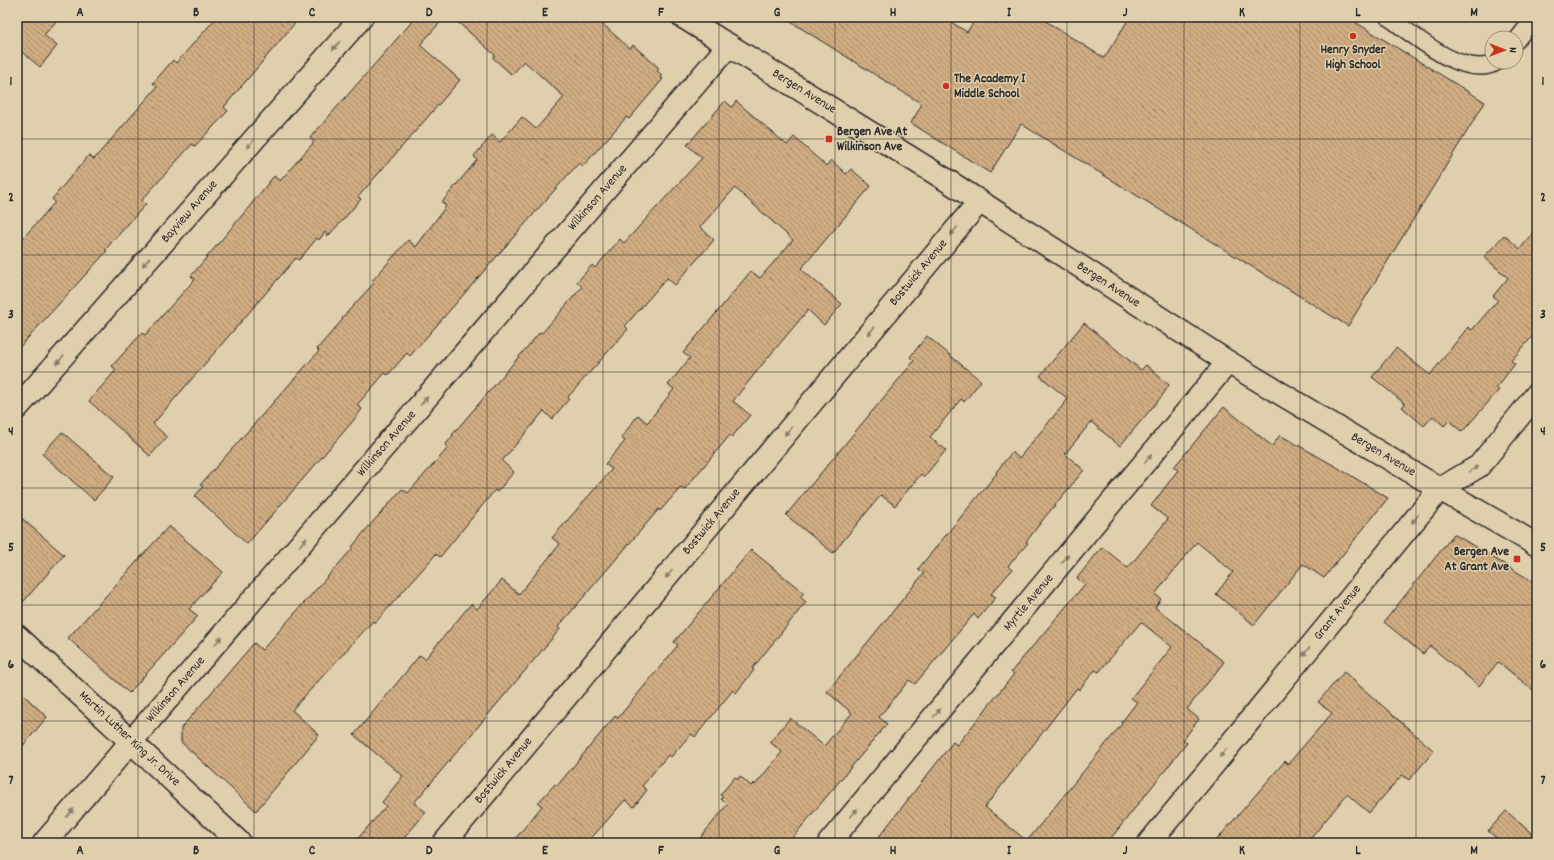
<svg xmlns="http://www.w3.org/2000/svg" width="1554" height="860" font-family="Dekko,sans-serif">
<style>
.building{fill:url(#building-back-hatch);stroke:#2b2b2b;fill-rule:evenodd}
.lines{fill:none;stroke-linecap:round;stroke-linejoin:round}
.lane-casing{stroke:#2b2b2b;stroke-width:19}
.street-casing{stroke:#2b2b2b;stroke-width:25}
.secondary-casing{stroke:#2b2b2b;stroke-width:25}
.lane{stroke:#e0cfac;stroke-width:16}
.street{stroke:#e0cfac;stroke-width:22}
.secondary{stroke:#e0cfac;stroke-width:22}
.oneway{fill:#867d6c}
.grid{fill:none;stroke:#2b2b2b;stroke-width:1;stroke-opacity:0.55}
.poi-dot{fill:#c8321e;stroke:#e0cfac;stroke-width:1.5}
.labels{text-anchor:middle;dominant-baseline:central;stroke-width:3;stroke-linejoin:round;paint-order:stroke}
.poi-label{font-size:13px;font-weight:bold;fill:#2b2b2b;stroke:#e0cfac;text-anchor:start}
.street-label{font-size:13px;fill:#2b2b2b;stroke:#e0cfac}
.neatline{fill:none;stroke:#2b2b2b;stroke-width:1.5}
.grid-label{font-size:13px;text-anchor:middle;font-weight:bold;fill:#2b2b2b}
</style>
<defs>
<pattern id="building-back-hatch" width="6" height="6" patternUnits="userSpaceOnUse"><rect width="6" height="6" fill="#d0ac82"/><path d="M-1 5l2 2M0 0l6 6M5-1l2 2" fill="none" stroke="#a98c6b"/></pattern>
</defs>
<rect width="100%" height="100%" fill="#e0cfac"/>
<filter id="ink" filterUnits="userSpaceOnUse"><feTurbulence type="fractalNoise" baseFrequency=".025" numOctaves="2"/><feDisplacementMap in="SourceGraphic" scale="8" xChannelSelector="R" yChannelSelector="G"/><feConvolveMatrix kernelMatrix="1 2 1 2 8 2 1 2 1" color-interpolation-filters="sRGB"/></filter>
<g filter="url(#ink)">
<g class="building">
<path d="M17 17H60L44 35 57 46 40 67 17 48Z"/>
<path d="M217 17H300L224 107 228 111 195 146 192 144 142 200 146 204 105 250 107 251 17 350V245L55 202 52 199 89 155 94 159 157 87 153 83 173 60 176 63Z"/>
<path d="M416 17H445L420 45 460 80 358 197 361 199 343 220 328 236 325 232 319 240 317 238 299 260 296 258 153 424 167 437 150 456 89 401 116 370 112 366 142 333 145 335 195 279 191 276 244 213 274 176 280 181 314 142 310 138Z"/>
<path d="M452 17H595L630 49 633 45 659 68 657 71 662 75 660 77 663 79 629 119 626 117 623 121 583 166 579 163 566 177 410 356 407 353 388 375 385 373 357 405 362 409 353 421 247 544 195 496 203 487 200 485 319 351 317 349 343 319 342 318 374 283 372 281 408 240 416 247 446 206 442 202 477 160 474 156 492 135 500 142 522 117 536 129 564 97 524 61 512 75 493 58 495 55Z"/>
<path d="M783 17H943L967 32 977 17H1039L1104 58 1130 17H1347L1485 102 1348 326 1021 124 990 173 911 123 922 104Z"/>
<path d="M725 101 732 107 736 101 787 145 794 137 826 166 831 160 846 174 851 169 871 186 801 269 842 304 824 325 808 310 761 366 733 401 750 415 732 437 730 435 684 490 681 487 660 511 659 509 558 627 560 629 414 803 426 812 400 843H354L386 806 382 802 403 776 354 735 420 655 425 659 471 604 477 609 502 580 519 594 560 544 552 538 612 469 605 464 625 441 621 438 638 415 647 423 674 389 668 385 690 358 683 353 751 271 760 278 793 240 735 188 700 227 714 240 693 264 675 285 667 278 625 326 628 329 568 397 569 399 552 419 544 411 502 461 514 472 497 492 495 490 440 557 436 554 375 623 373 621 292 710 319 735 256 811 181 742V728L254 643 262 650 353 548 352 547 364 532 402 489 408 493 448 448 445 445 453 436 452 435 540 332 542 333 582 287 577 282 592 265 595 268 620 239 624 243 702 158 687 145Z"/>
<path d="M1537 228V331L1511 361 1515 364 1496 388 1499 390 1462 432 1449 421 1444 426 1433 416 1424 426 1402 407 1405 404 1372 377 1396 348 1430 375 1468 327 1472 330 1498 300 1493 296 1508 278 1484 257 1504 235 1520 249Z"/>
<path d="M1084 323 1141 370 1146 365 1169 385 1162 396 1120 446 1091 422 1065 454 1084 470 1045 517 1026 542 1028 543 1008 566 1012 570 991 594 996 597 978 619 974 614 915 684 909 680 879 717 887 724 788 843H696L727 805 721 799 723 797 720 795 735 777 738 779 740 776 751 786 754 783 755 785 782 752 770 742 790 718 824 746 852 713 827 692 924 573 918 569 997 473 996 472 1012 452 1019 458 1068 399 1040 376Z"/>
<path d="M927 336 981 381 964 402 961 399 930 437 946 450 924 477 921 474 895 506 881 495 833 553 786 515 914 361 910 357Z"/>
<path d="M1224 407 1272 446 1280 435 1335 466 1388 498 1324 578 1303 564 1254 625 1216 594 1233 572 1197 542 1155 594 1161 599 1155 607 1224 662 1187 709 1199 719 1183 740 1187 743 1107 843H874L953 742 957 745 1014 674 1011 672 1085 584 1077 578 1102 547 1128 568 1168 519 1151 506 1178 470 1174 467ZM1141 622 1172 647 1131 698 1137 702 1121 723 1122 724 1027 841 985 807 1077 688 1079 690 1095 670 1099 672Z"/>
<path d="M62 432 114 477 94 500 42 454Z"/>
<path d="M17 514 64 555 17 609Z"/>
<path d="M169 526 223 572 189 609 198 616 129 693 68 638Z"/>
<path d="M1454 534 1537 584V693L1498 662 1479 686 1430 646 1423 654 1384 622Z"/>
<path d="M751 550 804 593 800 597 806 602 752 669 754 670 736 693 733 690 695 737 691 734 671 757 668 755 642 786 647 790 634 807 625 800 587 843H512L542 806 538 803 555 784 557 786 615 716 618 718 678 645 674 642Z"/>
<path d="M1344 672 1434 751 1409 780 1402 775 1369 813 1347 794 1307 843H1214L1285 761 1288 764 1332 713 1318 702Z"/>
<path d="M17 689 47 717 17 753Z"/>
<path d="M1506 811 1537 838V843H1502L1488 831Z"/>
</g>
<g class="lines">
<defs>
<g id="lane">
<path d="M1388 17C1414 35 1465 81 1497 62"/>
<path d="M1516 41 1535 17"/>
</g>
<g id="street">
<path d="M44 843 729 45"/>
<path d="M444 843 979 202"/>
<path d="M829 843 1228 362"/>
<path d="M1149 843 1440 489 1479 466 1537 394"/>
</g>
<g id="secondary">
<path d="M683 17 948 181 1228 362 1440 489 1537 545"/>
<path d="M17 408 362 17"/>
<path d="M17 636 240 843"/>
</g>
</defs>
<use href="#lane" class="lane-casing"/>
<use href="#street" class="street-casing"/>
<use href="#secondary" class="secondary-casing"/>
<use href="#lane" class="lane"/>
<use href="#street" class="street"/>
<use href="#secondary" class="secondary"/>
</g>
<defs><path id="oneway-solid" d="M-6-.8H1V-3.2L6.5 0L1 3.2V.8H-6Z"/></defs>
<g class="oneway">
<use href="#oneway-solid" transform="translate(336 46) rotate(131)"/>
<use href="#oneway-solid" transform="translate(250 144) rotate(131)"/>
<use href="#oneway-solid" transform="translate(954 231) rotate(130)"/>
<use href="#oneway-solid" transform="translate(146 262) rotate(131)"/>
<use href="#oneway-solid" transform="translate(871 331) rotate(130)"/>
<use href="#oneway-solid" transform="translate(60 360) rotate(131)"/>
<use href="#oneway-solid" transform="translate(424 401) rotate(-49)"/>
<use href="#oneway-solid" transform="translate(788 431) rotate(130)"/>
<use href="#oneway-solid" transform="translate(1148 459) rotate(-50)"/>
<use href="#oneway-solid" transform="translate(1474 469) rotate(-31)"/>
<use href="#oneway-solid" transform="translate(1415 519) rotate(129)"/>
<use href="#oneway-solid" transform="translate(303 542) rotate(-49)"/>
<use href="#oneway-solid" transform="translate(1065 559) rotate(-50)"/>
<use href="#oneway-solid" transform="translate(669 574) rotate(130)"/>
<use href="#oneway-solid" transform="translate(218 641) rotate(-49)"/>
<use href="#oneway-solid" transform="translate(1306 652) rotate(129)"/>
<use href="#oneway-solid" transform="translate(937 713) rotate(-50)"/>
<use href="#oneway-solid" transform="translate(1223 753) rotate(129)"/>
<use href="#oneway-solid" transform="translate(70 813) rotate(-49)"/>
<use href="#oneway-solid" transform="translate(854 813) rotate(-50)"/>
</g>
</g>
<path class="grid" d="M138 17V843M254 17V843M370 17V843M487 17V843M603 17V843M719 17V843M835 17V843M951 17V843M1067 17V843M1184 17V843M1300 17V843M1416 17V843M17 139H1537M17 255H1537M17 372H1537M17 488H1537M17 605H1537M17 721H1537"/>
<g class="poi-dot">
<circle cx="1353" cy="36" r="4"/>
<circle cx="946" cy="86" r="4"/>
<rect x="825" y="135" width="8" height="8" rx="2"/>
<rect x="1513" y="555" width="8" height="8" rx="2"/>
</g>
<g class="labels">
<g class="poi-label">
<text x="1353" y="50" text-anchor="middle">Henry Snyder<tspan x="1353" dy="15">High School</tspan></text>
<text x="954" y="79">The Academy I<tspan x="954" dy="15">Middle School</tspan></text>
<text x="837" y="132">Bergen Ave At<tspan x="837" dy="15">Wilkinson Ave</tspan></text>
<text x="1509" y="552" text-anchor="end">Bergen Ave<tspan x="1509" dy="15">At Grant Ave</tspan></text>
</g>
<g class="street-label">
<text transform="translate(804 92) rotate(32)">Bergen Avenue</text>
<text transform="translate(598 198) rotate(-49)">Wilkinson Avenue</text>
<text transform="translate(190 212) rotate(-49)">Bayview Avenue</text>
<text transform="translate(919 273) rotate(-50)">Bostwick Avenue</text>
<text transform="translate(1108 285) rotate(33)">Bergen Avenue</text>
<text transform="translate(387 444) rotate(-49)">Wilkinson Avenue</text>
<text transform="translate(1383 455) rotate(31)">Bergen Avenue</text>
<text transform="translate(712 522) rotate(-50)">Bostwick Avenue</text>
<text transform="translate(1029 603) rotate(-50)">Myrtle Avenue</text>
<text transform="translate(1338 613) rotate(-51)">Grant Avenue</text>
<text transform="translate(176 690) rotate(-49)">Wilkinson Avenue</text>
<text transform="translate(129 739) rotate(43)">Martin Luther King Jr. Drive</text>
<text transform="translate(504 771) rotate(-50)">Bostwick Avenue</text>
</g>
</g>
<rect width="1554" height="860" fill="none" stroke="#e0cfac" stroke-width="44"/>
<g transform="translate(1504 50) rotate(90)"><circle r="19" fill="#e0cfac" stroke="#988d78"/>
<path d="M0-3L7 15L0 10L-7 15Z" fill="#c8321e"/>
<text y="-6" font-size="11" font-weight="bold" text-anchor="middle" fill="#2b2b2b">N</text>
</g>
<rect x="22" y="22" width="1510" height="816" class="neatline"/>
<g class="grid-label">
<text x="80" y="16">A</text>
<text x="196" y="16">B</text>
<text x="312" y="16">C</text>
<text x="429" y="16">D</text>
<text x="545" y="16">E</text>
<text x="661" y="16">F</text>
<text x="777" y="16">G</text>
<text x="893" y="16">H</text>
<text x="1009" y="16">I</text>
<text x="1125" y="16">J</text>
<text x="1242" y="16">K</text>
<text x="1358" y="16">L</text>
<text x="1474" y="16">M</text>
<text x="11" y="85">1</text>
<text x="1543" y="85">1</text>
<text x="11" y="201">2</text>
<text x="1543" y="201">2</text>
<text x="11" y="318">3</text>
<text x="1543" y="318">3</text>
<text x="11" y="435">4</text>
<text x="1543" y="435">4</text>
<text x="11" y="551">5</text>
<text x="1543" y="551">5</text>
<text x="11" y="668">6</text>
<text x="1543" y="668">6</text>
<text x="11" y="784">7</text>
<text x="1543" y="784">7</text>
<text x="80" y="854">A</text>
<text x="196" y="854">B</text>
<text x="312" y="854">C</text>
<text x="429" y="854">D</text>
<text x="545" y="854">E</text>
<text x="661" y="854">F</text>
<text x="777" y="854">G</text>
<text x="893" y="854">H</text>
<text x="1009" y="854">I</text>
<text x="1125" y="854">J</text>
<text x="1242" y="854">K</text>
<text x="1358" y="854">L</text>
<text x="1474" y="854">M</text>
</g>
</svg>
